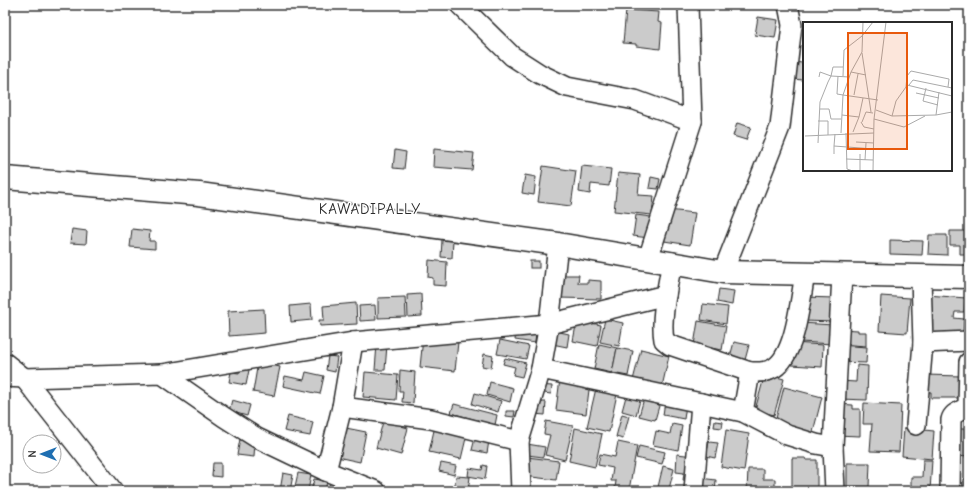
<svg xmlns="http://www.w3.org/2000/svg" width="974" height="496" font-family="'Comic Neue',sans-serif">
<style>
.building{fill:#cbcbcb;stroke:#2b2b2b}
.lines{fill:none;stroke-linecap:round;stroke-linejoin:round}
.minor-casing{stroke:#2b2b2b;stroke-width:22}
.secondary-casing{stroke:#2b2b2b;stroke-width:25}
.minor{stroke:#fff;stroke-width:19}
.secondary{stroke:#fff;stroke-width:22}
.labels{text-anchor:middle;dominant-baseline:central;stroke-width:3;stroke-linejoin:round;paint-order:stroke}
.quarter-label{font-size:15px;letter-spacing:1px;fill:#2b2b2b;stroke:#fff}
.inset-road{fill:none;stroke:#aaa;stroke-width:1}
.view{fill:#e8590c;fill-opacity:0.15;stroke:#e8590c;stroke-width:2}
.inset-edge{fill:none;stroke:#2b2b2b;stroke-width:2}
</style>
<rect width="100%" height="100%" fill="#fff"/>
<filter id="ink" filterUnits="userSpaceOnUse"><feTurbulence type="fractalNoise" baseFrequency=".025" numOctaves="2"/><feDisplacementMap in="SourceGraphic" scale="8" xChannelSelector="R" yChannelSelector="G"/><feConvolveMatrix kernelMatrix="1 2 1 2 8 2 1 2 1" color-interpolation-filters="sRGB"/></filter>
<g filter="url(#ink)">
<g class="building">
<path d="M626 10 659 12 658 22 662 23 660 49 636 46V44L623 43Z"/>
<path d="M758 17 778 20 775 38 755 35Z"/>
<path d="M790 62 804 63V80L791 79Z"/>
<path d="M737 123 751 127 746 140 733 136Z"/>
<path d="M434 149 474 153 472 170 433 167Z"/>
<path d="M395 150 406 152 404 169 393 168Z"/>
<path d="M543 166 576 171 571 206 538 202Z"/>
<path d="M582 166 611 169 609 186 591 184 590 194 579 192Z"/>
<path d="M618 173 640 175 638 195 654 196 652 215 614 211Z"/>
<path d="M525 175 536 177 534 195 522 193Z"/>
<path d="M651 177 660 179 658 189 649 188Z"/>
<path d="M668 210 695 213 690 245 664 241Z"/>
<path d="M636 215 651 217 649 238 633 236Z"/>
<path d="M72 229 87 231 86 244 70 243Z"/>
<path d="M132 229 150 231 149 241H155V249L130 247Z"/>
<path d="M950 231H969V254H960V245H950Z"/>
<path d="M929 235H947V255L928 254Z"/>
<path d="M442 240H453L452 258 441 257Z"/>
<path d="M890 240 923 241 922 255 890 254Z"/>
<path d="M429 260 447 262 446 286 433 285V278L428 277Z"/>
<rect x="530" y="261" width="9" height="7"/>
<path d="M560 275H579L578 283H588V280L601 281V299L559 298Z"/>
<path d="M719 289 734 291 732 305 717 302Z"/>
<path d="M421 294 422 316 408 317 407 295Z"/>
<path d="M927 295 966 298 964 312H955L954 318 964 319 963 335 924 332Z"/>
<path d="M881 296 910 298 907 333 879 331Z"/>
<path d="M405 297 406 317 378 318V298Z"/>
<path d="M804 297 834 298V322L803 321Z"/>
<path d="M356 303 357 324 320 326 319 320H324L323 306Z"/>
<path d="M311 304 312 320 291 322 290 306Z"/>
<path d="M703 304 728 307 726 324 701 320Z"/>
<path d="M375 305 376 320 360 321 359 306Z"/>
<path d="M264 309 265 333 229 336 228 311Z"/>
<path d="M605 319 623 323 619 346 600 342Z"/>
<path d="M577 320 601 325 597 346 573 341Z"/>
<path d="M698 321 726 326 722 350 694 345Z"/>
<path d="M802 323 833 325 832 344 801 342Z"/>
<path d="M840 329 858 330V332H866V346L839 344Z"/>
<path d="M516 330 536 333 535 343 515 340Z"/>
<path d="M555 331 569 334 567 347 552 344Z"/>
<path d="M423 338 458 342 455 371 420 367Z"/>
<path d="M500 340 529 346 526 359 497 354Z"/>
<path d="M734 342 749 345 745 360 730 357Z"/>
<path d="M793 343 823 345 822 367 792 365Z"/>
<path d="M377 344 387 345 385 370H375Z"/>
<path d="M599 344 617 348 612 373 594 369Z"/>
<path d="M839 345 867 347 866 363 838 362Z"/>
<path d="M617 348 633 351 628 376 612 373Z"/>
<path d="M641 349 669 356 661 391 632 384Z"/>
<path d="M484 354 493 356 491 368 482 366Z"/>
<path d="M328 356 337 357 335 372 326 370Z"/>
<path d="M505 358 526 363 522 377 513 375 515 367 503 364Z"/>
<path d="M258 362 280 367 274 396 253 392Z"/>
<path d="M241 364 250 365 246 385 229 382 231 372 239 373Z"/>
<path d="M857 365 868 366 867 400 839 399 840 381 856 382Z"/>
<path d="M400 370 415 372 413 403 402 402 403 391H399Z"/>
<path d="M306 372 324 376 320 394 283 386 285 376 304 380Z"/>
<path d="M365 372 398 375 396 400 363 397Z"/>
<path d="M765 374 784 379 774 415 755 410Z"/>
<path d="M926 375 961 376 960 398H931V392H928Z"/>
<path d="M560 379 590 382 586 414 556 410Z"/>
<path d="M490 382 513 388 510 402 487 395Z"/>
<path d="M597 384 618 389 609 432 587 427Z"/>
<path d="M538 385 552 386 551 394 544 393V391H538Z"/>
<path d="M784 387 822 397 812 436 774 426Z"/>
<path d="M628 389 642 393 636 415 622 411Z"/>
<path d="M475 393 501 401 498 412 472 404Z"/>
<path d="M645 395 661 399 655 420 639 416Z"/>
<path d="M232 400 250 405 247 416 229 411Z"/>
<path d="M665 401 686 405 684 419 663 415Z"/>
<path d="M542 402H546L545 415 534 414 539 403H542Z"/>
<path d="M864 403 901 405 899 452 870 451 872 424H863Z"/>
<path d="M454 404 497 415 495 425 451 413Z"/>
<path d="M836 404 853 405V409H860V436L835 435Z"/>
<path d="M506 411H515L514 417 506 416Z"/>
<path d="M385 414 403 418 401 426 408 428 401 455 376 448Z"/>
<path d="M622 414 629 416 623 439 616 437Z"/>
<path d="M288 416 313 422 310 436 284 431Z"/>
<path d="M546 421 573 426 565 460 545 455 550 435 544 434Z"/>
<path d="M715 421 723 422 722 428 714 427Z"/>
<path d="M672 424 682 426 678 450 653 445 656 431 670 434Z"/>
<path d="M435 426 467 434 461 459 429 452Z"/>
<path d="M341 427 366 432 360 462 337 457Z"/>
<path d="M575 428 602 434 595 467 569 461Z"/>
<path d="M904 428 934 431 932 459 902 456Z"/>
<path d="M957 429H969V457L955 456Z"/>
<path d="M726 430 749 434 744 471 721 467Z"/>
<path d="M475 438 489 441 487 453 472 450Z"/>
<path d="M240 439 255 441 254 457 237 455Z"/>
<path d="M618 442 637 446 629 490 615 488 616 481H611L613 468 598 465 600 454 615 457Z"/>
<path d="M709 442 718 443 715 458 706 456Z"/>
<path d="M521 443 545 447 543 457 520 454Z"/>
<path d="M639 446 665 452 662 464 636 458Z"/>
<path d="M677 454 694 456 692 481 683 480 684 473 676 472Z"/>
<path d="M527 457 559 461 556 480 524 476Z"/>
<path d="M792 458H806V460H817V491H792Z"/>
<path d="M923 460H932L930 491H911V477H922Z"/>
<path d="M213 463H221V477L212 476Z"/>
<path d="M441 463 456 466 454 475 439 471Z"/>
<path d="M847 463H870L869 487H847Z"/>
<path d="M483 465 487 466 485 479 468 476 469 468 482 470Z"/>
<path d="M663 466 674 469 669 489 658 487Z"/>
<path d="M748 469H763V479H775V491H747Z"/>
<path d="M283 473 293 475 290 491H280Z"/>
<path d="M298 473 311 475 308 491H294Z"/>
<path d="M456 476 470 477 468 491H454Z"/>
<path d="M700 478 716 480 715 491H699Z"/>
<path d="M314 479 327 481 325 491H311Z"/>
<path d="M963 479H967L966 491H954V487L962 488Z"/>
<path d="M330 481 340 482 338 491H328Z"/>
<path d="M525 487 553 489V491H525Z"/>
</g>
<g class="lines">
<defs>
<g id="minor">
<path d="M460 5 512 56 540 74 567 87 635 100 692 121"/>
<path d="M648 259 692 121 688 5"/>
<path d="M672 262C668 285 660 318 664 340L670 345 750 372"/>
<path d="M723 272 780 127 792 25 788 5"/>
<path d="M923 343 969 341"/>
<path d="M5 363 24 378 113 491"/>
<path d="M541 369 701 403"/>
<path d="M162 374 353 342 549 324 666 295"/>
<path d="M5 377 24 378 162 374 224 417 257 438 326 471 376 491"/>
<path d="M342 407 431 419 519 441"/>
<path d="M743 412 750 372C758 372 766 373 774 368 796 354 800 300 805 274"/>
<path d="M916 425 923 343 921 277"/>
<path d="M326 471 342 407 353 342"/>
<path d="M521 491 519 441 541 369 549 324 558 244"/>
<path d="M694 491 701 403 743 412 787 435 816 444 833 447"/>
<path d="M835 491 833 447 842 275"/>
<path d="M950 491 951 420C953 411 963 412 968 405L969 362"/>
</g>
<path id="secondary" d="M5 178 199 194 558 244 723 272 969 277"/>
</defs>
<use href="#minor" class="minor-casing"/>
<use href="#secondary" class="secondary-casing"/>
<use href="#minor" class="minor"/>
<use href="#secondary" class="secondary"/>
</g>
</g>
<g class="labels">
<g class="quarter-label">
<text x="370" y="209">KAWADIPALLY</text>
</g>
</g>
<g transform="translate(803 22)">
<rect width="149" height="149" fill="#fff"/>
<path class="inset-road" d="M59 31 68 90M48 50 63 53M35 54 34 72 40 73M40 54 41 28 59 14 70 0M16 55 17 50 28 54 30 45H40M104 63 149 74M106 63 110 58 149 66M123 66 120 79 135 83M113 71 136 76M40 73 75 78M51 73 55 52M17 87H26L28 97H38M73 88 89 94 133 93 149 90M39 93 56 95 50 110M133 93 136 70M89 94 93 79 103 65 104 54 108 49 146 57 145 65M56 95 60 76M71 97 101 105 122 94M15 99H25V113M58 100 61 105 71 107M59 100 63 90 70 91M38 111 40 73 48 50 59 30 60 0M43 111 44 147 50 149M2 114 71 111M53 120 71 121M15 121 17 80 25 60 28 54 46 55M31 124 32 112M31 132V124L71 127M43 137 70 138M62 138 63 121M57 149V132M70 149 71 97 83 0"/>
<path class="view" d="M45 11H104V127H45Z"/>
<rect width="149" height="149" class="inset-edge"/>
</g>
<rect width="974" height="496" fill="none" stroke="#fff" stroke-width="20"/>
<rect x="10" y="10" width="954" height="476" fill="none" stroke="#2b2b2b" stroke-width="1.5" filter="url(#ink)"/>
<g transform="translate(42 454) rotate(270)"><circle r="19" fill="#ffffff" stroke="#aaaaaa"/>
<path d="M0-3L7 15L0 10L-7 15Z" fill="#1f6fb2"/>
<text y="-6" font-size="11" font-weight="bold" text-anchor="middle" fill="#2b2b2b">N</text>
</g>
</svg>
